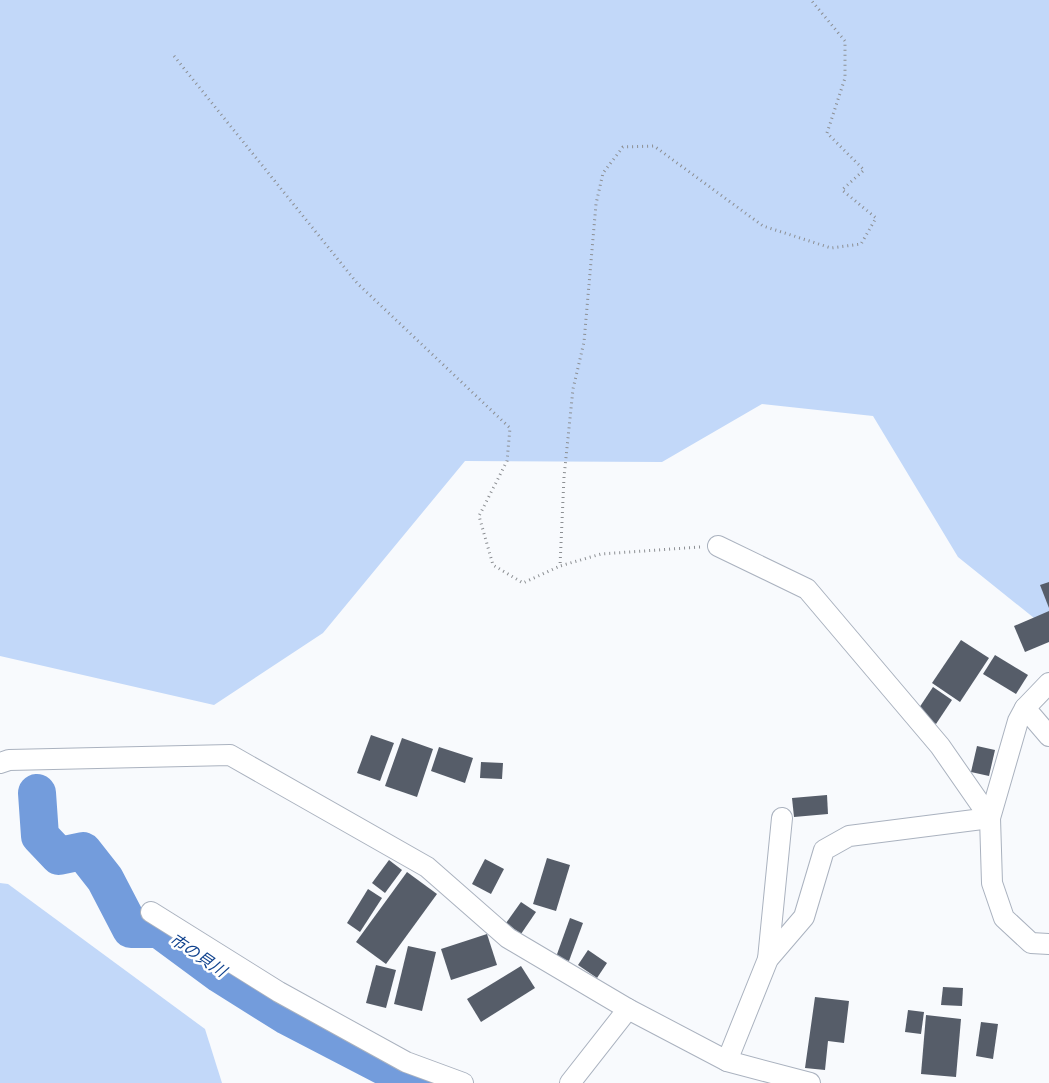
<svg xmlns="http://www.w3.org/2000/svg" width="1049" height="1083" font-family="Karla,'Noto Sans JP',sans-serif">
<style>
.green{fill:#c2d8f9}
.lines{fill:none;stroke-linecap:round;stroke-linejoin:round}
.river{stroke:#739cdc;stroke-width:38}
.building{fill:#565d69}
.minor-casing{stroke:#aab2bf;stroke-width:22}
.path{stroke:#8c8f93;stroke-width:3;stroke-dasharray:1 4;stroke-linecap:butt}
.minor{stroke:#fff;stroke-width:20}
.labels{text-anchor:middle;dominant-baseline:central;stroke-width:5;stroke-linejoin:round;paint-order:stroke}
.water-label{font-size:16px;font-style:italic;fill:#11438e;stroke:#fff}
</style>
<rect width="100%" height="100%" fill="#f8fafd"/>
<g class="green">
<path d="M0 0H1049V630L958 557 873 416 762 404 662 462 465 461 323 633 214 705 0 656Z"/>
<path d="M0 883 8 884 205 1029 222 1083H0Z"/>
</g>
<g class="lines">
<path class="river" d="M37 793 40 836 59 856 83 851 105 879 131 929H159L220 974 287 1016 399 1074 426 1083"/>
</g>
<g class="building">
<path d="M1049 582V608L1040 585Z"/>
<path d="M1049 611V642L1025 652 1014 626Z"/>
<path d="M961 640 989 658 960 702 932 683Z"/>
<path d="M995 655 1028 675 1016 694 983 674Z"/>
<path d="M933 687 952 700 936 724 917 711Z"/>
<path d="M371 735 394 743 380 781 357 773Z"/>
<path d="M402 738 433 749 417 797 385 786Z"/>
<path d="M977 746 995 750 989 776 971 772Z"/>
<path d="M439 747 473 758 465 783 431 771Z"/>
<path d="M481 762 503 763 502 779 480 778Z"/>
<path d="M827 795 828 814 794 817 792 798Z"/>
<path d="M547 858 570 865 556 911 533 904Z"/>
<path d="M485 859 504 869 491 894 472 884Z"/>
<path d="M389 860 402 870 385 893 372 883Z"/>
<path d="M407 872 437 894 386 964 356 942Z"/>
<path d="M368 889 382 898 360 932 347 923Z"/>
<path d="M521 902 536 912 521 934 506 923Z"/>
<path d="M570 918 583 923 569 961 556 957Z"/>
<path d="M487 934 497 965 451 980 441 949Z"/>
<path d="M408 946 436 952 422 1011 394 1004Z"/>
<path d="M588 950 607 963 597 978 578 965Z"/>
<path d="M376 965 396 970 386 1008 366 1003Z"/>
<path d="M521 966 535 988 481 1022 467 999Z"/>
<path d="M943 987 963 988 962 1006 941 1005Z"/>
<path d="M815 997 849 1001 844 1043 828 1041 825 1070 805 1068Z"/>
<path d="M908 1010 924 1012 921 1034 905 1032Z"/>
<path d="M926 1015 961 1019 956 1077 921 1074Z"/>
<path d="M981 1022 998 1024 993 1059 976 1056Z"/>
</g>
<g class="lines">
<defs>
<g id="minor">
<path d="M718 546 807 589 940 746 990 818"/>
<path d="M1025 708 1049 683"/>
<path d="M1049 736 1025 708 1018 721 990 818 992 883 1004 918 1031 943 1049 944"/>
<path d="M0 763 9 760 230 755 427 867 508 938 628 1009 727 1061 810 1083"/>
<path d="M151 912 279 992 406 1062 463 1083"/>
<path d="M768 959 782 818"/>
<path d="M727 1061 768 959 804 917 824 850 849 836 990 818"/>
<path d="M570 1083 628 1009"/>
</g>
</defs>
<use href="#minor" class="minor-casing"/>
<g class="path">
<path d="M174 56 357 283 510 428 507 461 479 516 493 565 523 583 560 566"/>
<path d="M700 547 601 554 560 566 564 477 573 389 584 342 596 204 603 173 623 147 654 146 763 226 831 248 861 244 876 218 842 190 864 170 827 133 845 78V41L811 0"/>
</g>
<use href="#minor" class="minor"/>
</g>
<g class="labels">
<g class="water-label">
<text transform="translate(198 955) rotate(34)">市の貝川</text>
</g>
</g>
</svg>
